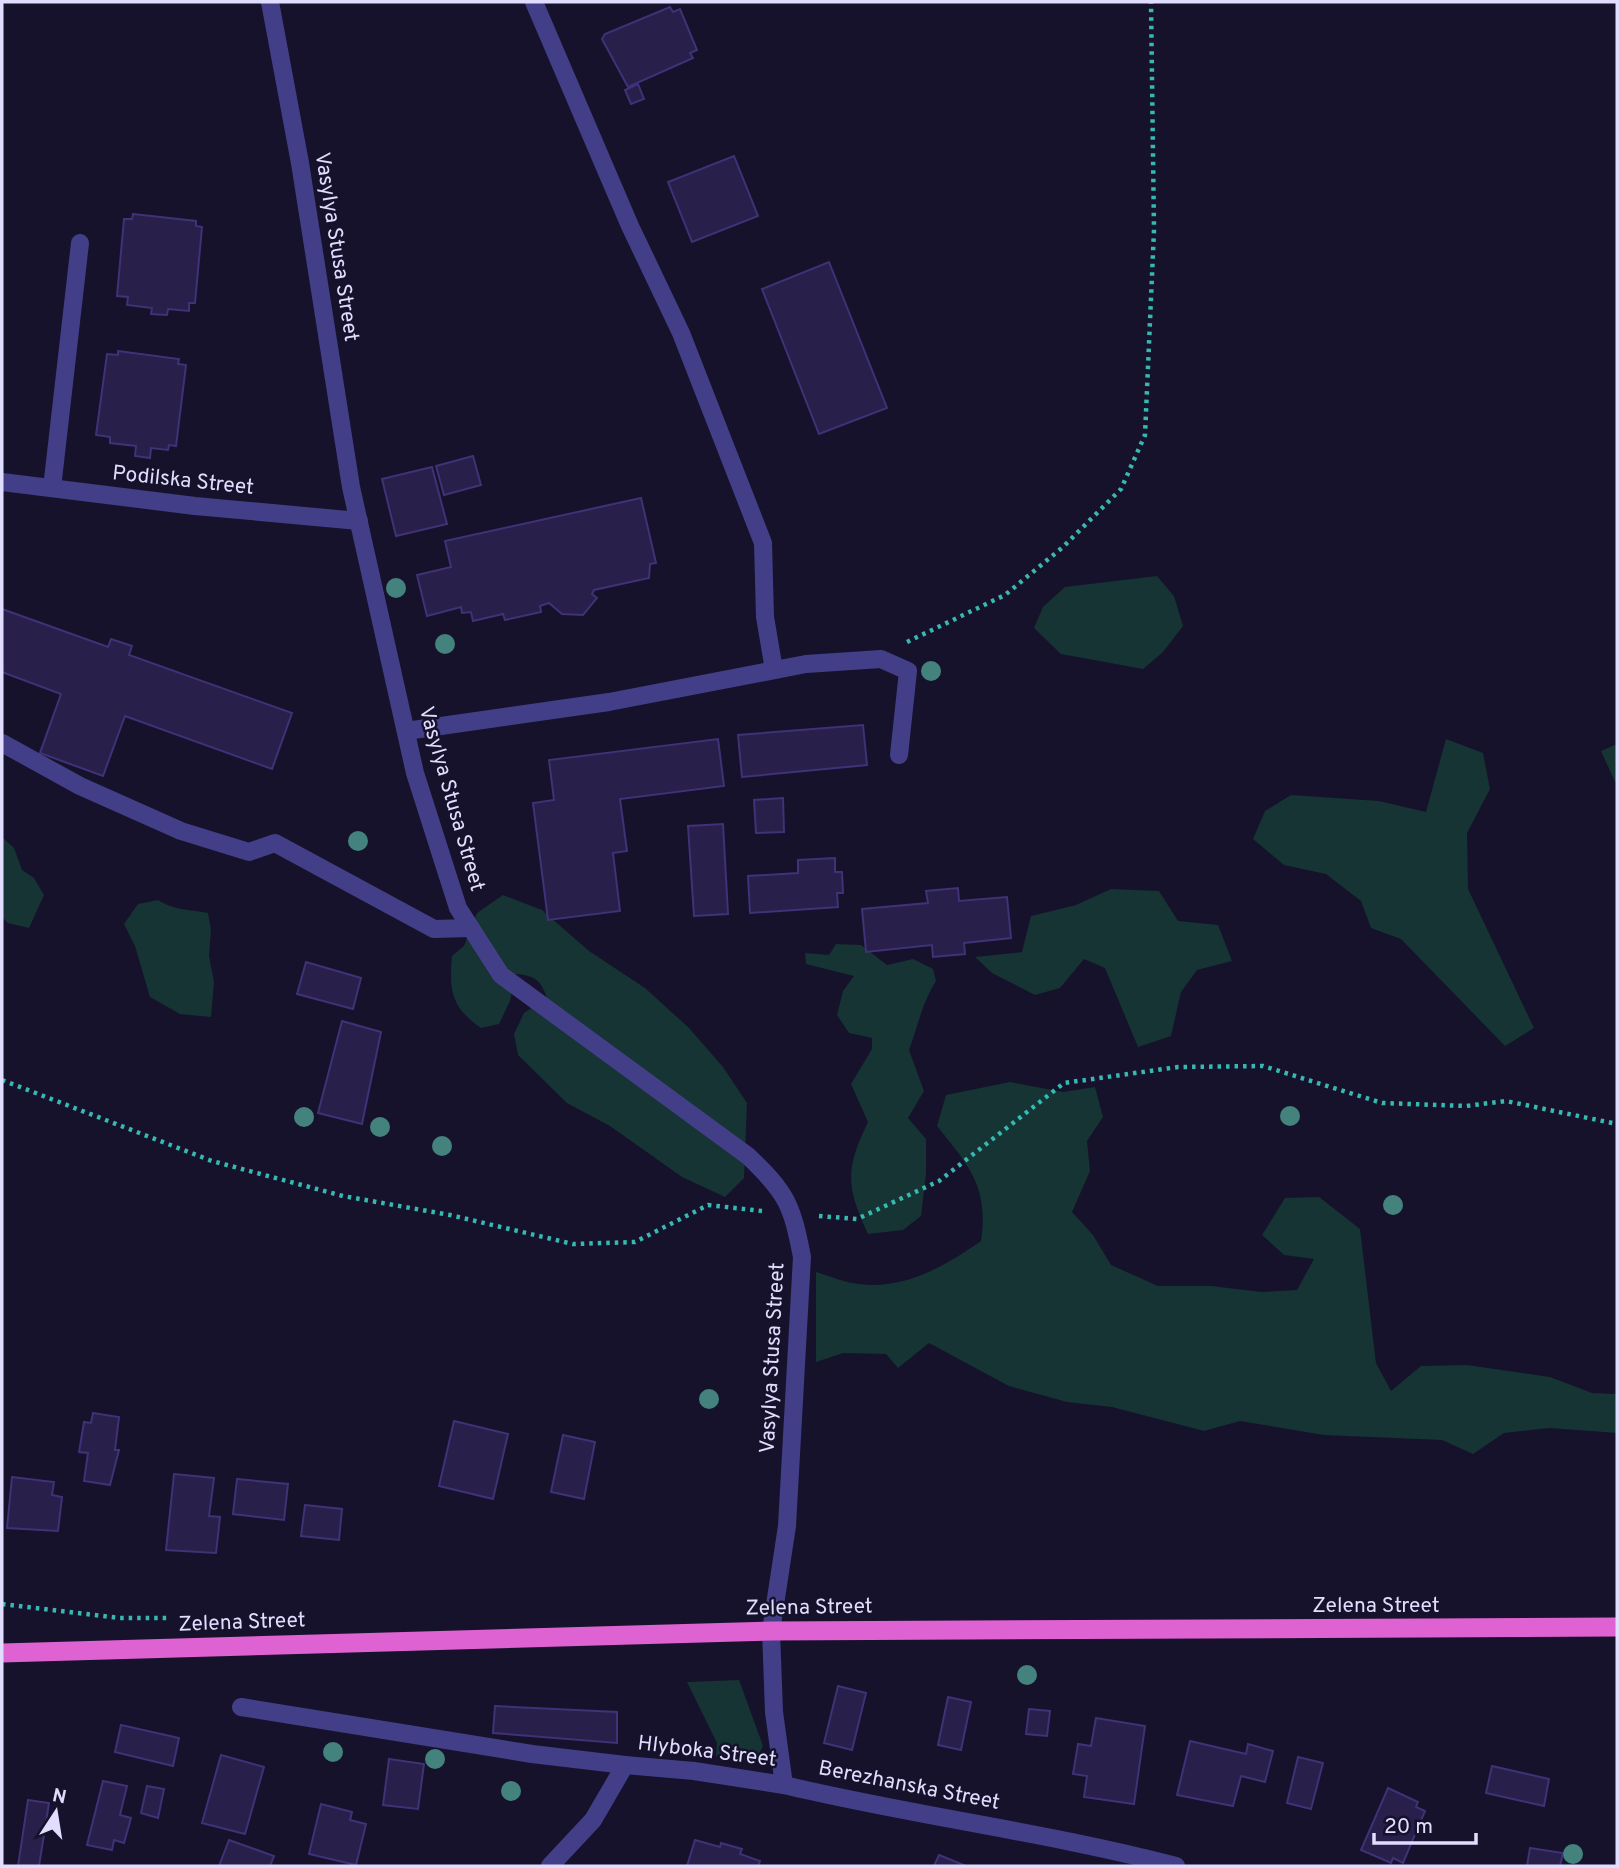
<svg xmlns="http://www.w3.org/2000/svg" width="1619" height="1868" font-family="Overpass,sans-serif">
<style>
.green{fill:#153433}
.building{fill:#281f4b;stroke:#3f3276;stroke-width:2}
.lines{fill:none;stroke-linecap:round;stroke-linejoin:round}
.path{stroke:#35b9b1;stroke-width:4.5;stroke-dasharray:3.5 5;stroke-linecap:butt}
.service{stroke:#423f88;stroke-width:18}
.minor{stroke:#423f88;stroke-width:18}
.trunk{stroke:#de62d1;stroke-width:19}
.tree{fill:#44827d}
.labels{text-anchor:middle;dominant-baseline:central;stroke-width:5;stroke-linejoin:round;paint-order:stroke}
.street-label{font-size:21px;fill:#e1ddfe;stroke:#16122b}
</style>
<rect width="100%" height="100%" fill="#16122b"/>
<g class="green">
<path d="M1157 576 1174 596 1183 626 1163 652 1143 669 1061 654 1034 628 1043 607 1065 587Z"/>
<path d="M1446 739 1483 753 1490 789 1467 833 1468 889 1534 1028 1505 1046 1401 939 1371 928 1361 901 1326 874 1284 865 1253 839 1265 811 1291 795 1379 801 1426 812Z"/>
<path d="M1617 744V786L1601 751Z"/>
<path d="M2 837 14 848 22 870 34 878 44 895 29 928 8 923 2 917Z"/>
<path d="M1111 889 1159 891 1178 921 1218 925 1232 961 1197 970 1181 992 1171 1036 1138 1047 1105 968 1084 959 1060 988 1035 995 992 973 975 957 1022 952 1031 916 1076 905Z"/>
<path d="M503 895 542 910 589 951 645 988 689 1028 723 1067 747 1103 744 1178 725 1197 682 1177 610 1126 567 1103 518 1055 514 1034 524 1013 547 998C541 980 534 975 515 974L510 1001 499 1024 481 1028C451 1007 449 991 452 956L464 946 477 913Z"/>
<path d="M158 900C176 911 188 909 208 913L211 930 209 956 214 982 211 1017 180 1014 150 997 135 946 124 924 138 904Z"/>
<path d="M836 944 861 945 887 965 913 959 933 969 936 981C922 1003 918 1026 909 1050L924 1091 908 1118 926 1139V1174L921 1216 903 1230 868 1234C846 1187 845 1169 868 1122L851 1084 872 1049V1038L849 1033 837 1015 843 991 854 976 806 964 805 953 829 955Z"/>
<path d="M1010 1082 1063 1092 1095 1087 1103 1117 1087 1141 1090 1171 1072 1212 1093 1235 1111 1265 1158 1286H1211L1262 1292 1297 1290 1314 1259 1284 1255 1262 1235 1285 1198 1319 1197 1360 1229 1376 1363 1391 1391 1421 1366 1467 1365 1550 1377 1592 1393 1617 1394V1433L1549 1428 1504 1433 1473 1454 1442 1440 1324 1435 1240 1421 1204 1431 1112 1407 1067 1402 1009 1386 929 1343 898 1368 886 1354 843 1353 816 1362V1272C830 1276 845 1283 859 1284 905 1290 945 1266 981 1241 989 1187 969 1166 937 1126L946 1095Z"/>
<path d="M739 1680 763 1746 755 1761 716 1756 717 1743 687 1682Z"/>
</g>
<g class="building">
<path d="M670 7 673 12 680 9 697 50 690 53 693 58 628 87 602 39 605 34Z"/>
<path d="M638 84 644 99 631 104 625 90Z"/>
<path d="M734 156 758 216 692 242 668 182Z"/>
<path d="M133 214 196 221V226L202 227 195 303H189V311L168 309 167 315 151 314 152 308 127 305 128 297 117 296 124 219H132Z"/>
<path d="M829 262 887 408 819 434 762 289Z"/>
<path d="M118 351 179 359 178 364 186 365 176 446 169 445 168 450 151 448 150 458 135 456 136 446 110 443V437L96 435 107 354 118 355Z"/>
<path d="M473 456 481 485 444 495 436 466Z"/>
<path d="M432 467 447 524 396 536 382 479Z"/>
<path d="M641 498 656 563 650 564 649 578 594 590 592 594 597 598 583 615 562 614 549 603 540 606 541 612 505 620 503 614 473 621 471 612 462 613 461 607 427 616 417 575 451 567 445 541Z"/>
<path d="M2 609 108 647 111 639 132 646 129 655 292 713 272 769 125 716 103 776 40 753 61 694 2 672Z"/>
<path d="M863 725 867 765 742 777 738 735Z"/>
<path d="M718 739 724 786 620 799 627 851 613 853 620 911 548 920 533 803 554 800 549 760Z"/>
<path d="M783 798 784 832 756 833 754 800Z"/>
<path d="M723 824 728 914 694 916 688 826Z"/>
<path d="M835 858V872H842L843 893H837L838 907 750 913 748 876 798 873V860Z"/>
<path d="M958 888 959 901 1007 897 1011 938 964 943 965 954 933 957 932 945 866 952 862 909 928 903 926 891Z"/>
<path d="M306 962 361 978 353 1009 297 994Z"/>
<path d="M342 1021 381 1032 362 1124 318 1113Z"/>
<path d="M93 1413 119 1417 115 1450H119L110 1485 84 1481 88 1453 79 1452 84 1422 91 1423Z"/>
<path d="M454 1421 508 1434 493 1499 439 1486Z"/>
<path d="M563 1435 595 1442 584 1499 551 1492Z"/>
<path d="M174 1474 214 1478 209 1516 220 1517 216 1553 166 1550Z"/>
<path d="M12 1477 54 1482 52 1495 62 1497 58 1531 7 1528Z"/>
<path d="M237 1479 288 1484 284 1520 233 1514Z"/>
<path d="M305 1505 342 1509 339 1540 301 1536Z"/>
<path d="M838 1686 866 1693 852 1750 824 1743Z"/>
<path d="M948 1697 971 1702 961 1750 938 1745Z"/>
<path d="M495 1706 617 1712V1743L493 1733Z"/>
<path d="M1029 1709 1050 1711 1047 1736 1026 1734Z"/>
<path d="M1096 1718 1145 1726 1134 1804 1084 1797 1087 1776 1073 1774 1078 1744 1091 1746Z"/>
<path d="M121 1725 179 1738 173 1766 115 1752Z"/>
<path d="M1190 1741 1246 1754 1248 1744 1273 1751 1265 1782 1241 1776 1233 1806 1177 1795Z"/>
<path d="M221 1755 264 1767 245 1834 202 1823Z"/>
<path d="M1298 1757 1323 1763 1311 1809 1287 1803Z"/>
<path d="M389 1759 424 1764 418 1809 383 1805Z"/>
<path d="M1492 1766 1549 1779 1544 1806 1486 1793Z"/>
<path d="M103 1781 127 1786 120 1815 131 1818 124 1843 114 1840 112 1850 87 1845Z"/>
<path d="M147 1786 164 1789 158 1818 141 1813Z"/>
<path d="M1388 1788 1418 1802 1416 1807 1425 1811 1403 1863 1393 1858 1391 1863 1361 1850Z"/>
<path d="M28 1800 49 1803 39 1866H18Z"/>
<path d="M321 1804 352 1812 350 1820 366 1824 356 1865 309 1854Z"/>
<path d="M229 1840 274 1856 270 1866H219Z"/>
<path d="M695 1840 720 1847 721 1843 742 1849 740 1854 760 1861 758 1866H687Z"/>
<path d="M1530 1848 1563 1853 1560 1866H1527Z"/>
<path d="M939 1855 966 1866H934Z"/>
</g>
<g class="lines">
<g class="path">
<path d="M907 642 1005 595 1063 547 1121 489 1145 435 1154 230 1151 2"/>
<path d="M2 1080 212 1161 343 1196 450 1215 573 1244 635 1242 708 1205 762 1211"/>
<path d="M819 1216 857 1219 939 1181 1064 1083 1178 1067 1263 1066 1382 1103 1466 1106 1506 1101 1617 1124"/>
<path d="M2 1604 120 1618H171"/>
</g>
<g class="service">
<path d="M534 2 630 226 681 333 763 543 765 617 774 670"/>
<path d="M52 488 80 243"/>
<path d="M406 731 609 702 806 664 881 659 908 671 899 755"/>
<path d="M2 743 80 786 181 831 249 852 275 843 434 929 471 928"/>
<path d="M241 1707 532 1754 625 1765"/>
</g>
<g class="minor">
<path d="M270 2 300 163 351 487 415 773 458 908 501 975 748 1156C787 1193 792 1205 802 1257L787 1526 771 1631 774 1712 784 1785C914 1816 1046 1832 1176 1866"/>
<path d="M2 482 195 506 359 521"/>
<path d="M550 1866 593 1820 625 1765 694 1771 784 1785"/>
</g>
<path class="trunk" d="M2 1653 771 1631 1617 1627"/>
</g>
<g class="tree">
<circle cx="396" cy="588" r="10"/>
<circle cx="445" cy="644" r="10"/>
<circle cx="931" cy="671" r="10"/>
<circle cx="358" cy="841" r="10"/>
<circle cx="1290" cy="1116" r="10"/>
<circle cx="304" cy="1117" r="10"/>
<circle cx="380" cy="1127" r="10"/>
<circle cx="442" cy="1146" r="10"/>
<circle cx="1393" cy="1205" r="10"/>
<circle cx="709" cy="1399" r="10"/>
<circle cx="1027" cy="1675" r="10"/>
<circle cx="333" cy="1752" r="10"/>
<circle cx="435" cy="1759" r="10"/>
<circle cx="511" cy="1791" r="10"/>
<circle cx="1573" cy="1854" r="10"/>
</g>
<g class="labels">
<g class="street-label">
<text transform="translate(336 247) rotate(81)">Vasylya Stusa Street</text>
<text transform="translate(183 481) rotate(6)">Podilska Street</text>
<text transform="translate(451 799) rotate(74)">Vasylya Stusa Street</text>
<text transform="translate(773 1358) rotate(-87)">Vasylya Stusa Street</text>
<text x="1376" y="1606">Zelena Street</text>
<text transform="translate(809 1608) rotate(-1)">Zelena Street</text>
<text transform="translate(242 1623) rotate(-2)">Zelena Street</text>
<text transform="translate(707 1752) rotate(7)">Hlyboka Street</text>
<text transform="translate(909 1786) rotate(11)">Berezhanska Street</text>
</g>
</g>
<rect width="1619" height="1868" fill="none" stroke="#e1ddfe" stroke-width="7"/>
<g transform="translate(56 1812) rotate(12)" stroke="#16122b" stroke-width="5" paint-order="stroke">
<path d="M0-5L12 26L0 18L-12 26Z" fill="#e1ddfe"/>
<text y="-10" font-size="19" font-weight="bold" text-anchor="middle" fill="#e1ddfe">N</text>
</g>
<path d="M1374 1833v10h102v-10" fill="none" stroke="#e1ddfe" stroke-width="3.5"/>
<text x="1384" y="1833" font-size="21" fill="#e1ddfe" stroke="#16122b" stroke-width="5" paint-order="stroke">20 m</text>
</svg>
